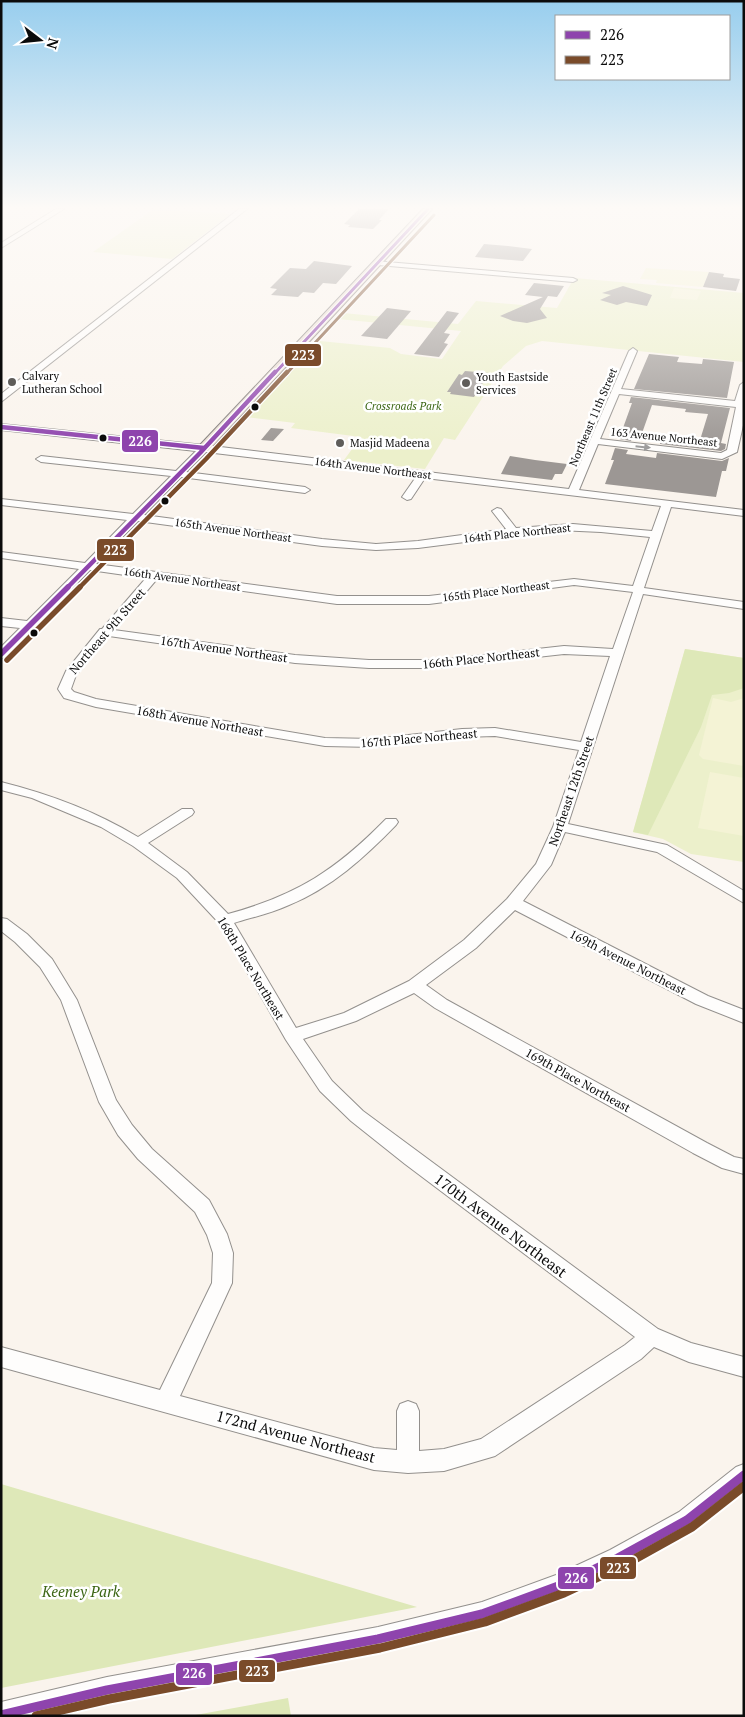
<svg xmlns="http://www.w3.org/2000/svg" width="745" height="1717" font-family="'PT Serif',serif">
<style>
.green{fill:#ecf0cb}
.forest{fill:#dee8b8}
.pitch{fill:#f4f3d5}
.building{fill:#9c9794}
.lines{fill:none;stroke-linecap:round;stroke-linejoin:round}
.minor-casing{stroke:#93908d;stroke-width:2}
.major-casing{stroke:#807d7a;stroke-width:2}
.minor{fill:#fefdfc;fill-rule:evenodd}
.major{fill:#ece0d6;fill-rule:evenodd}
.bus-1-far3-casing{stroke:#fff;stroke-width:5}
.bus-1-far2-casing{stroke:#fff;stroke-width:7}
.bus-1-far1-casing{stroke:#fff;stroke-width:9}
.bus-1-casing{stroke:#fff;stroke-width:13}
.bus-2-far3-casing{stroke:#fff;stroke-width:5}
.bus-2-far2-casing{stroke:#fff;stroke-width:7}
.bus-2-far1-casing{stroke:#fff;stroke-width:9}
.bus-2-casing{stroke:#fff;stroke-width:13}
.bus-1-far3{stroke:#8e44ad;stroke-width:3}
.bus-1-far2{stroke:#8e44ad;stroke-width:4.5}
.bus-1-far1{stroke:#8e44ad;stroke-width:5.5}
.bus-1{stroke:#8e44ad;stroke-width:9}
.bus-2-far3{stroke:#7a4b2a;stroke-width:3}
.bus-2-far2{stroke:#7a4b2a;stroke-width:4.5}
.bus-2-far1{stroke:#7a4b2a;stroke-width:5.5}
.bus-2{stroke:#7a4b2a;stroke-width:9}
.oneway{fill:#9d9c9c}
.poi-dot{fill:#5f5d5a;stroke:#fff;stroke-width:2}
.bus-dot{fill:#0b0b0b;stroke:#fff;stroke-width:2}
.labels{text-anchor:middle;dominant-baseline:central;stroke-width:5;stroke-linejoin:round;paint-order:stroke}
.far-poi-label{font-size:11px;fill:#0b0b0b;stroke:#fff;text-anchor:start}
.far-park-label{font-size:11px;font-style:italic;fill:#3d6716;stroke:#fff}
.far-street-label{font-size:11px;fill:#0b0b0b;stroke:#fff}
.street-label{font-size:12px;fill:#0b0b0b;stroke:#fff}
.near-street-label{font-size:15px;fill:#0b0b0b;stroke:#fff}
.near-park-label{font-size:15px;font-style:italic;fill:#3d6716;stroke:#fff}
.line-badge{stroke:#fff;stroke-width:2}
.badge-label{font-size:14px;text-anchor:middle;font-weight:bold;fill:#fff}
</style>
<rect width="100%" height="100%" fill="#faf4ed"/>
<g class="green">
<path d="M154 209 230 214 172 259 93 252Z"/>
<path d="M574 278 744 293V362L542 341 526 346 503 366 455 440 444 438 425 469 344 460 361 437 291 428 295 423 246 417 251 414 320 341 390 348 401 354 442 359 461 331 338 319 343 313 458 324 476 301 557 308Z"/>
<path d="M685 649 744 658V862L691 854 663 839 633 832Z"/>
</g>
<g class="forest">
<path d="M685 649 744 658V688L729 693 712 695 701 727 648 835 633 832Z"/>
<path d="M1 1484 417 1607 1 1688Z"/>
<path d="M288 1698 291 1716H190Z"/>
</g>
<g class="pitch">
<path d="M646 268 709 272 703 287 656 283 657 280 640 279Z"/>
<path d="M674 288 701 291 697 300 670 298Z"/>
<path d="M713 698 731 702 744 698V766L703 759 699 755Z"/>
<path d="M710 772 744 778V836L698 828Z"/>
</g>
<g class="building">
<path d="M359 209H389L379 220H382L373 229 348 227 350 225 344 224Z"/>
<path d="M484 244 508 246 532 249 523 261 475 257Z"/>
<path d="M314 261 352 266 336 284 323 283 314 293 303 292 298 297 271 295 277 289 270 288 290 268 306 269Z"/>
<path d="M709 272 724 274 723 277 740 279 736 291 703 287Z"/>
<path d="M534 283 564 286 557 297 548 296 540 309 547 318 527 323 513 321 500 316 543 297 525 295Z"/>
<path d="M623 286 652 295 647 306 626 302 617 305 600 300 611 295 602 293Z"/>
<path d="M387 308 411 311 387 339 361 336Z"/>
<path d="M447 311 459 313 444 333 450 334 444 343 448 344 439 357 414 354Z"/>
<path d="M649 354 679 357 677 362 702 364 703 359 734 362 727 398 634 389Z"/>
<path d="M465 371 489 373 474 397 450 394 451 392H447L459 374 462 375Z"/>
<path d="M631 397 730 408 721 443 726 444 725 449 721 451 660 444 662 437 700 440 708 414 685 412 686 409 652 405 641 436 633 435 631 441 619 439 632 403H629Z"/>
<path d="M271 428 284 429 273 441 261 440Z"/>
<path d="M615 448 628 450 626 454 656 458 657 453 722 461 729 458 726 471H722L716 497 605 484 614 460H611Z"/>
<path d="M510 456 535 460 567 464 562 474H555L552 480 501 474Z"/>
</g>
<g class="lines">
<defs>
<g id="minor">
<path d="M56 209H64L1 248V243Z"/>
<path d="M239 209H247L1 402V394Z"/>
<path d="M375 261 573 278 577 280 573 282 378 265H375Z"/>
<path d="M633 348 637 351 621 389 735 401 740 385 744 382V421L737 452 722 459 598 444 579 490 744 510V516L671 507 644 588 744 602V609L643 594 568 824 667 845 744 891V903L657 852 565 832 551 865 523 901 708 996 744 1010V1023L696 1004 515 910 476 948 426 985 447 1000 707 1143 734 1157 744 1159V1174L722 1168 693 1153 435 1008 414 993 356 1021 303 1039 332 1081 363 1111 658 1329 691 1343 744 1357V1377L689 1362 654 1347 641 1359 495 1456 444 1471 408 1473 374 1470 1 1367V1347L160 1390 212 1283 213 1253 207 1235 195 1212 138 1159 118 1135 99 1102 61 1000 40 967 15 942 1 931V918L7 919 27 934 52 959 77 1000 116 1100 132 1125 152 1149 209 1200 227 1234 233 1253 232 1283 180 1396 374 1448 397 1450V1411L400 1404 408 1401 416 1404 419 1411V1451L444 1449 481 1439 625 1345 635 1337 405 1164 351 1121 320 1091 286 1040 219 923 177 878 133 846 101 827 32 798 1 790V782C49 794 95 811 138 837L182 809H192L194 812 192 815 148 843 187 872 228 914C297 895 336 870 386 819H396L398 822 396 825C365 857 331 888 289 905 272 913 253 917 234 923L296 1028 344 1013 409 981 464 940 507 899 536 864 553 827 579 750 495 736 462 737 373 747 325 746 96 707 64 698 58 689 66 671 100 629H102L146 578 90 570 5 657 1 658V647L20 628 1 626V618L27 621 79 569 1 558V552L85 563 127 520 1 505V499L133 514 171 476 41 462 36 459 41 456 176 471 196 451 1 430V424L204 445 569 489 629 351ZM619 394 736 407 727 450 721 453 600 439ZM206 452 416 477 402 497 407 500 411 499 425 478 661 506 652 531 573 524 516 528 501 509 497 508 492 511 506 529 418 541 376 544 322 539 144 515 181 477 305 493 310 490 305 487 186 472ZM138 521 322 546 376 550 418 548 558 530 601 532 650 537 633 586 574 579 429 596H337L96 564ZM157 579 337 604H429L574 585 633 592 613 649 564 646 439 660H369L295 655 114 630ZM109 636 295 663 369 668H439L564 654 610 656 581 742 495 728 462 729 373 739 325 738 96 699 74 692 71 689 76 675Z"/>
<path d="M744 1464V1489L695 1528 626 1566 570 1594 482 1626 378 1651 107 1703 52 1716H1V1702L107 1677 378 1627 482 1602 556 1575 610 1550 679 1512 736 1467Z"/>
</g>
<path id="major" d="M423 209H432L208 451H200L198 448 200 445Z"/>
</defs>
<use href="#minor" class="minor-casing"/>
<use href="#major" class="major-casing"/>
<use href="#minor" class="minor"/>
<use href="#major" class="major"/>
<defs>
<path id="bus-1-far3" d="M274 374 428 209"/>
<g id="bus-1-far2">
<path d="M1 427 204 448"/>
<path d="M67 588 200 453 275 372"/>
</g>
<path id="bus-1-far1" d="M1 654 68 587"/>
<path id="bus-1" d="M1 1715 107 1690 378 1639 482 1614 561 1585 618 1558 687 1520 744 1475"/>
<path id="bus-2-far3" d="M286 374 434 215"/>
<path id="bus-2-far2" d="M79 588 206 459 287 372"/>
<path id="bus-2-far1" d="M7 660 80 587"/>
<path id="bus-2" d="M36 1716 109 1699 380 1648 485 1622 564 1593 622 1566 692 1527 744 1486"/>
</defs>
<use href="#bus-1-far3" class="bus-1-far3-casing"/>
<use href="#bus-1-far2" class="bus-1-far2-casing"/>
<use href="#bus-1-far1" class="bus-1-far1-casing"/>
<use href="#bus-1" class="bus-1-casing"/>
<use href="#bus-2-far3" class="bus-2-far3-casing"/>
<use href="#bus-2-far2" class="bus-2-far2-casing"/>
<use href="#bus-2-far1" class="bus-2-far1-casing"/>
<use href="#bus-2" class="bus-2-casing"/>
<use href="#bus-1-far3" class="bus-1-far3"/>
<use href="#bus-1-far2" class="bus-1-far2"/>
<use href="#bus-1-far1" class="bus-1-far1"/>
<use href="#bus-1" class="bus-1"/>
<use href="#bus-2-far3" class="bus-2-far3"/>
<use href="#bus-2-far2" class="bus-2-far2"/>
<use href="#bus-2-far1" class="bus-2-far1"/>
<use href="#bus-2" class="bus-2"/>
</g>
<defs><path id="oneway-solid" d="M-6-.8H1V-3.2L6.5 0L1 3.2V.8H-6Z" transform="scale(1.25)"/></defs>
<use class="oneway" href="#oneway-solid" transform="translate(643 447) rotate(6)"/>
<linearGradient id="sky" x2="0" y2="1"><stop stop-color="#98ceee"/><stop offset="0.46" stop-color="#fdfaf7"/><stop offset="1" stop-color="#fdfaf7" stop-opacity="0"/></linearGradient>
<rect width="745" height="450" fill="url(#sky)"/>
<g class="poi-dot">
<circle cx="12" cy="382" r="5"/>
<circle cx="466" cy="383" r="5"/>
<circle cx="340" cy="443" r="5"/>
</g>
<g class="bus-dot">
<circle cx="255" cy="407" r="4.5"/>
<circle cx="103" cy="438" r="4.5"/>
<circle cx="165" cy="501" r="4.5"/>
<circle cx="34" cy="633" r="4.5"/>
</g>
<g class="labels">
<g class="far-poi-label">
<text x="22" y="376">Calvary<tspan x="22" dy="13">Lutheran School</tspan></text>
<text x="476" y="377">Youth Eastside<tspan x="476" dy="13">Services</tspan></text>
<text x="350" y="443">Masjid Madeena</text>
</g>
<g class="far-park-label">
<text x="403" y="406">Crossroads Park</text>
</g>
<g class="far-street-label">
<text transform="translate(593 417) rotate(-67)">Northeast 11th Street</text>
<text transform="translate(664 437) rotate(6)">163 Avenue Northeast</text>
<text transform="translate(373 468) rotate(7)">164th Avenue Northeast</text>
<text transform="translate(233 530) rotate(8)">165th Avenue Northeast</text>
<text transform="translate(517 533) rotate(-6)">164th Place Northeast</text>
<text transform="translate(182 579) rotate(8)">166th Avenue Northeast</text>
<text transform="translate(496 591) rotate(-7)">165th Place Northeast</text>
</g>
<g class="street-label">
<text transform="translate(107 631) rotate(-49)">Northeast 9th Street</text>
<text transform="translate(224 649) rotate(8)">167th Avenue Northeast</text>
<text transform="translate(481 658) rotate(-6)">166th Place Northeast</text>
<text transform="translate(200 721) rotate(10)">168th Avenue Northeast</text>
<text transform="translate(419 738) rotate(-5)">167th Place Northeast</text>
<text transform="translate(571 791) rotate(-71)">Northeast 12th Street</text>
<text transform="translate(628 962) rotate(27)">169th Avenue Northeast</text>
<text transform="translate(251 968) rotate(59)">168th Place Northeast</text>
<text transform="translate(578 1080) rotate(29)">169th Place Northeast</text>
</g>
<g class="near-street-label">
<text transform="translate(501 1225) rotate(37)">170th Avenue Northeast</text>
<text transform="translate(296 1436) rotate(15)">172nd Avenue Northeast</text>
</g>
<g class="near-park-label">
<text x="81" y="1591">Keeney Park</text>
</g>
</g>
<g class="line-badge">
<rect x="284" y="343" width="38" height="24" rx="5" fill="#7a4b2a"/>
<rect x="121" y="429" width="38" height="24" rx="5" fill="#8e44ad"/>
<rect x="96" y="538" width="39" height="24" rx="5" fill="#7a4b2a"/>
<rect x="599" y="1556" width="38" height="24" rx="5" fill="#7a4b2a"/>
<rect x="557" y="1566" width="38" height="24" rx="5" fill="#8e44ad"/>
<rect x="238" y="1659" width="38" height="24" rx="5" fill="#7a4b2a"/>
<rect x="175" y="1662" width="38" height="24" rx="5" fill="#8e44ad"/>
</g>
<g class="badge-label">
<text x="303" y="360">223</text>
<text x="140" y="446">226</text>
<text x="115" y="555">223</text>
<text x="618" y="1573">223</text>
<text x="576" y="1583">226</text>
<text x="257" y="1676">223</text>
<text x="194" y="1678">226</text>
</g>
<rect width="745" height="1717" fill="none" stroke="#0b0b0b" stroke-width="5"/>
<rect x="555" y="15" width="175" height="65" fill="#ffffff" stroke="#9d9d9d"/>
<rect x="565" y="31" width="25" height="8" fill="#8e44ad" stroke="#9d9d9d"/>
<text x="600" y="40" font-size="15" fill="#0b0b0b">226</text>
<rect x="565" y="56" width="25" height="8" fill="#7a4b2a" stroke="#9d9d9d"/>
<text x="600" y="65" font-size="15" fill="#0b0b0b">223</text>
<g transform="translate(40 40) rotate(106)" stroke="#ffffff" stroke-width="4" paint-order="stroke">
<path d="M0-4L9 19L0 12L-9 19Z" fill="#0b0b0b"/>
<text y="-8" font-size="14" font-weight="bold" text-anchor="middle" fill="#0b0b0b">N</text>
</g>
</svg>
